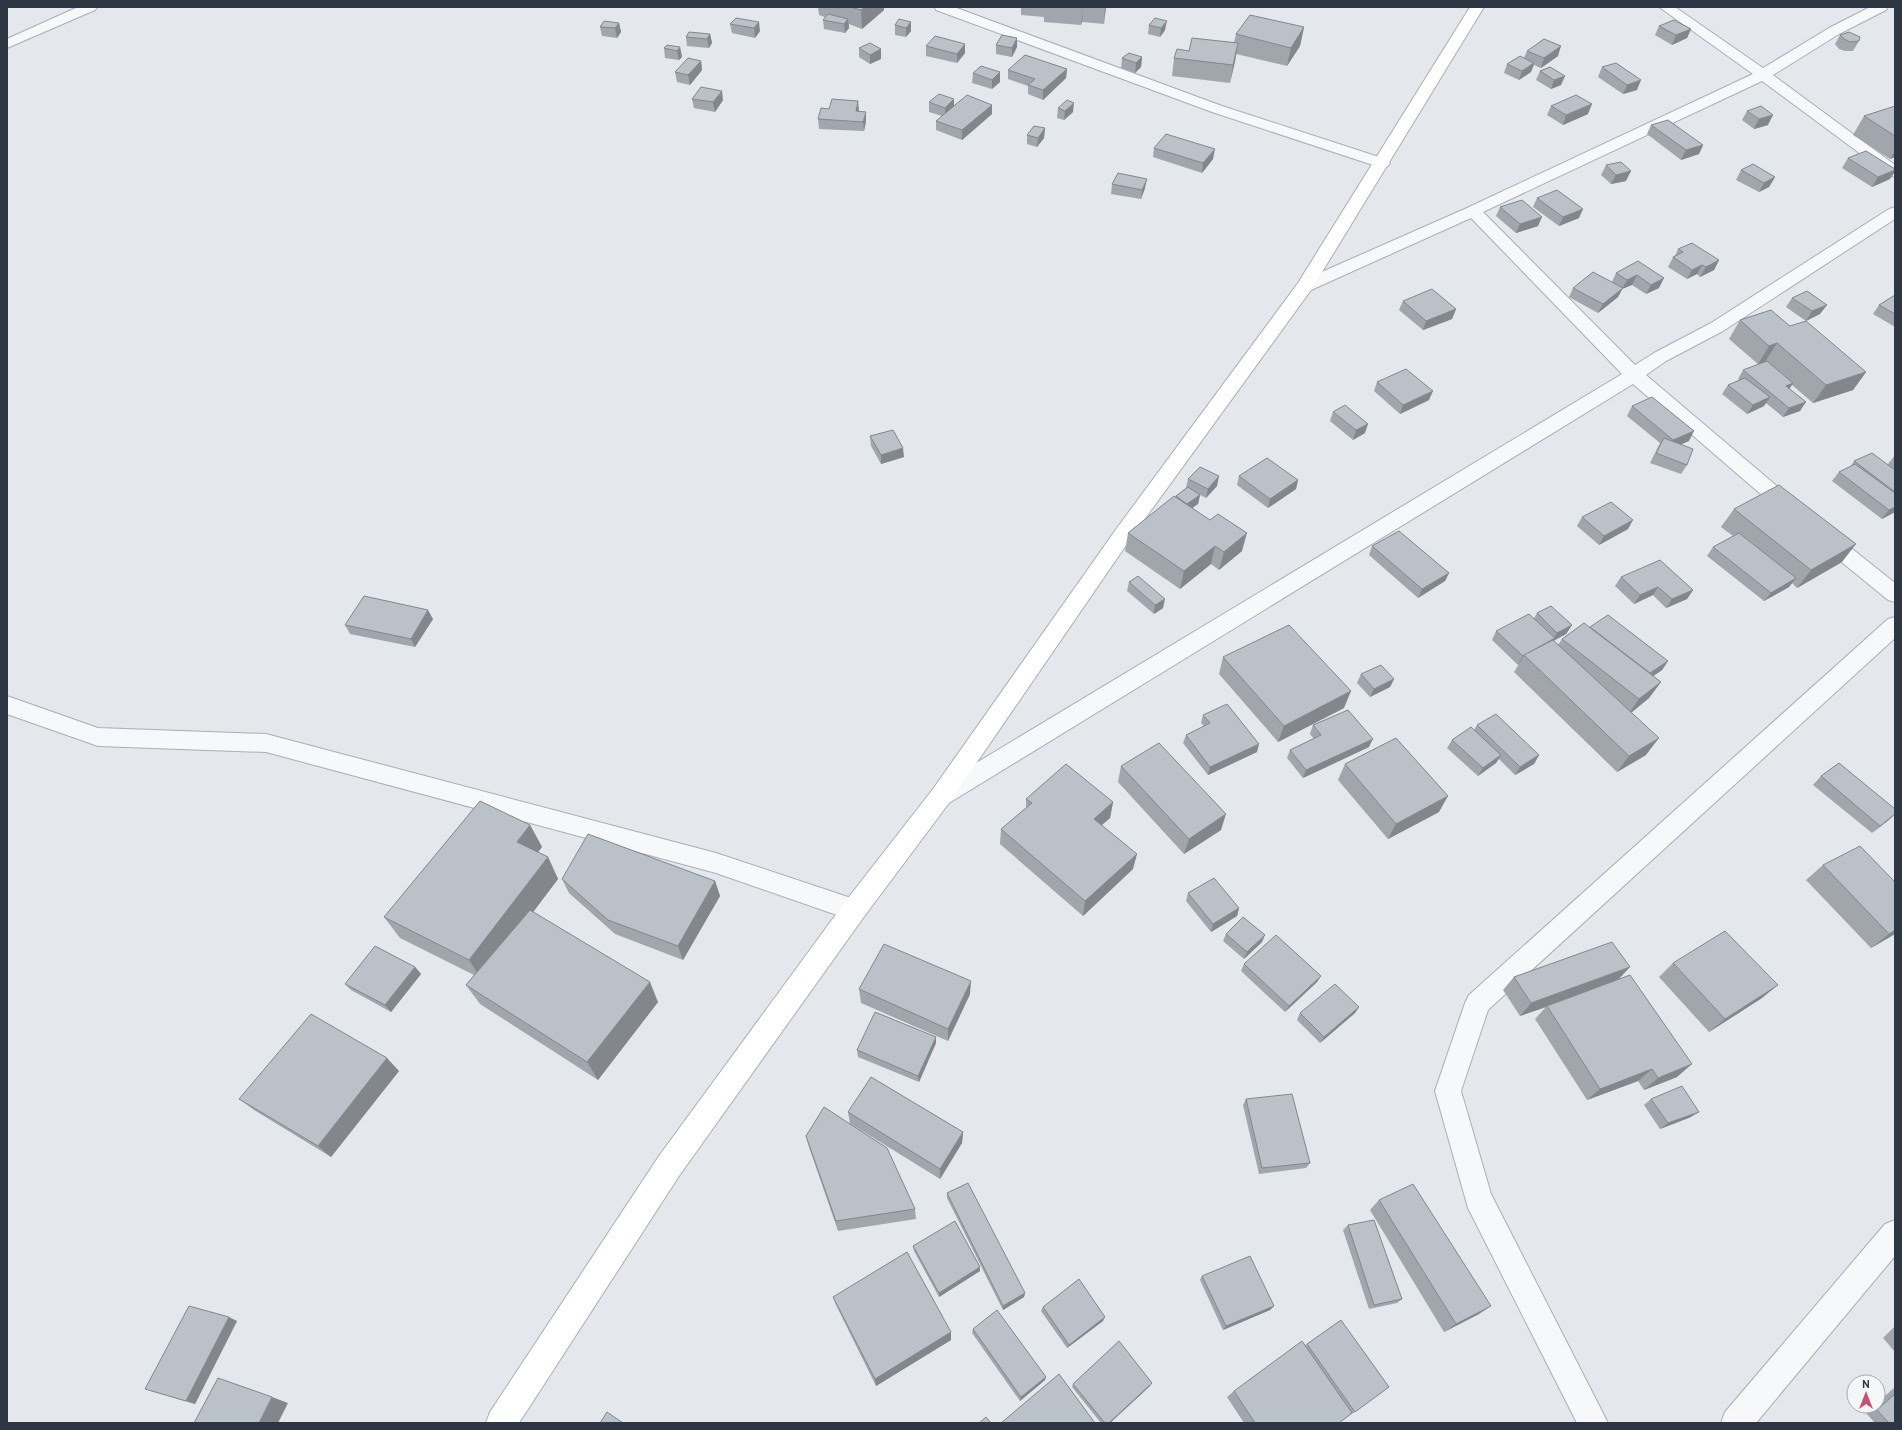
<svg xmlns="http://www.w3.org/2000/svg" width="1902" height="1430" font-family="Overpass,sans-serif">
<style>
.lines{fill:none;stroke-linecap:round;stroke-linejoin:round}
.street-casing{stroke:#a9afb5;stroke-width:2}
.secondary-casing{stroke:#a9afb5;stroke-width:2}
.street{fill:#f6f8f9;fill-rule:evenodd}
.secondary{fill:#fff;fill-rule:evenodd}
.wall{fill:#a1a6ac}
.shaded-wall{fill:#83878c}
.building{fill:#bbc1c8;stroke:#83878c}
</style>
<rect width="100%" height="100%" fill="#e4e7eb"/>
<g class="lines">
<defs>
<g id="street">
<path d="M78 7H97L95 10 7 48V39Z"/>
<path d="M934 7H954L1222 106 1388 160 1390 163 1388 166 1382 168 1376 166 1212 112 936 10Z"/>
<path d="M1659 7H1675L1763 68 1829 28 1870 7H1888L1886 10 1839 34 1773 75 1895 165V177L1889 175 1762 81 1483 212 1635 365 1654 353 1711 323 1889 209 1895 207V219L1723 331 1666 361 1646 375 1799 505 1802 510 1799 515 1792 517 1785 515 1633 384 949 803 941 806 933 803 930 796 933 789 1622 374 1471 218 1311 290 1305 291 1299 290 1296 286 1299 282 1467 208 1753 74Z"/>
<path d="M1824 530 1831 532 1895 583V602L1888 600 1817 542 1814 537 1817 532Z"/>
<path d="M1895 617V638L1488 1010 1461 1091 1491 1194 1608 1423H1577L1468 1208 1435 1091 1465 1003 1469 995 1888 619Z"/>
<path d="M7 696 98 728 266 734 716 853 863 902 866 910 863 918 854 921 716 873 266 752 98 746 7 714Z"/>
<path d="M1895 1220V1256L1756 1423H1721L1725 1412 1885 1224Z"/>
</g>
<path id="secondary" d="M1470 7H1484L1311 290 1131 538 949 803 863 918 679 1176 519 1423H486L490 1412 659 1156 845 902 933 789 1117 528 1298 283Z"/>
</defs>
<use href="#street" class="street-casing"/>
<use href="#secondary" class="secondary-casing"/>
<use href="#street" class="street"/>
<use href="#secondary" class="secondary"/>
</g>
<g class="wall">
<path d="M818 7H884V10L862 29 849 24V28L845 33 824 29 823 20 825 17 819 15Z"/>
<path d="M1021 7H1106L1104 24 1082 22 1081 25 1044 22V17L1021 15Z"/>
<path d="M736 18 760 31 755 38 732 33 730 24Z"/>
<path d="M1155 18 1165 30 1160 37 1148 34 1149 25Z"/>
<path d="M911 22V31L906 37 895 35V25Z"/>
<path d="M619 23 621 32 617 38 602 36 600 27Z"/>
<path d="M1659 26 1691 29 1687 38 1672 45 1655 35Z"/>
<path d="M1304 27 1300 46 1287 66 1236 54 1230 83 1172 76 1174 58 1189 51 1234 43 1236 34Z"/>
<path d="M710 34 712 43 709 48 687 46 686 37Z"/>
<path d="M1840 35 1859 41 1853 51H1845L1839 49 1835 44Z"/>
<path d="M1017 38V47L1012 57 996 54V45Z"/>
<path d="M965 44V53L957 63 926 56V46Z"/>
<path d="M680 47 682 57 679 60 665 58 664 48Z"/>
<path d="M859 48 881 49V59L870 64 859 57Z"/>
<path d="M1527 51 1558 56 1541 68 1534 65 1531 72 1519 80 1504 73 1507 64 1524 58Z"/>
<path d="M1142 57 1141 67 1135 73 1121 68 1122 58Z"/>
<path d="M701 61 702 70 690 85 677 82 675 72Z"/>
<path d="M1550 67 1561 85 1551 89 1536 80 1540 71Z"/>
<path d="M1602 67 1637 90 1623 94 1598 77Z"/>
<path d="M1067 69 1066 78 1043 100 1028 94V86L1008 79V70Z"/>
<path d="M973 73 1000 82 992 89 972 83Z"/>
<path d="M692 99 723 100 715 112 694 108Z"/>
<path d="M929 102 954 107 992 105V114L962 140 936 130V121L942 116 929 112Z"/>
<path d="M1551 106 1588 114 1563 125 1547 115Z"/>
<path d="M1895 106V157L1890 159 1853 135 1864 116Z"/>
<path d="M1058 108 1073 112 1064 120 1057 118Z"/>
<path d="M829 109 859 110 858 111 866 112V121L864 131 819 129 818 119Z"/>
<path d="M1747 111 1768 125 1754 129 1742 120Z"/>
<path d="M1651 125 1703 145 1699 154 1681 160 1647 134Z"/>
<path d="M1045 128 1044 138 1037 147 1027 144V135Z"/>
<path d="M1154 148 1213 159 1202 173 1153 157Z"/>
<path d="M1848 158 1890 179 1872 187 1842 168Z"/>
<path d="M1606 165 1626 181 1611 184 1601 175Z"/>
<path d="M1741 170 1775 177 1769 187 1759 192 1736 180Z"/>
<path d="M1112 184 1145 188 1141 199 1111 194Z"/>
<path d="M1537 198 1579 218 1559 226 1533 207Z"/>
<path d="M1500 207 1538 226 1516 233 1496 216Z"/>
<path d="M1678 249 1719 260 1714 270 1700 277 1697 274 1687 279 1668 267 1673 257 1675 256Z"/>
<path d="M1638 261 1659 288 1646 294 1632 285 1622 289 1618 297 1598 313 1569 297 1573 288 1612 282 1616 273Z"/>
<path d="M1895 295V327L1873 314 1879 305Z"/>
<path d="M1792 298 1820 314 1806 321 1786 307Z"/>
<path d="M1403 301 1456 309 1452 319 1423 330 1399 310Z"/>
<path d="M1740 320 1790 326 1866 372 1853 390 1813 403 1792 385 1790 388 1800 411 1783 417 1766 403 1764 406 1747 414 1722 394 1728 385 1739 380 1738 379 1743 370 1765 362 1758 364 1729 339Z"/>
<path d="M1377 382 1429 400 1400 414 1374 391Z"/>
<path d="M1632 406 1689 441 1680 444 1687 465 1681 474 1650 463 1660 443 1627 416Z"/>
<path d="M1333 412 1365 433 1353 440 1330 421Z"/>
<path d="M870 436 904 457 881 464 871 446Z"/>
<path d="M1895 455V512L1882 519 1832 481 1839 472 1851 466 1854 461 1888 464Z"/>
<path d="M1239 476 1298 480 1296 489 1268 508 1237 485Z"/>
<path d="M1188 479 1217 486 1206 498 1200 495 1198 504 1192 508 1242 551 1219 570 1211 564 1180 589 1125 551 1128 533 1186 488Z"/>
<path d="M1734 509 1842 562 1797 588 1792 583 1789 587 1764 601 1707 556 1713 547 1733 536 1721 527Z"/>
<path d="M1582 517 1628 529 1599 545 1577 526Z"/>
<path d="M1372 546 1449 573 1445 581 1418 598 1369 555Z"/>
<path d="M1621 577 1693 590 1687 599 1666 608 1653 595 1634 604 1615 586Z"/>
<path d="M1129 582 1163 608 1154 614 1127 591Z"/>
<path d="M1537 613 1572 625 1566 634 1554 641 1558 645 1562 639 1590 627 1668 661 1662 670 1653 676 1661 682 1649 698 1631 713 1646 755 1617 772 1514 672 1519 664 1518 665 1492 640 1496 631 1534 618Z"/>
<path d="M433 619 415 647 350 634 345 625Z"/>
<path d="M1223 657 1344 708 1278 742 1219 674Z"/>
<path d="M1361 674 1394 679 1390 687 1370 697 1357 683Z"/>
<path d="M1203 715 1257 752 1208 775 1183 743 1186 735 1204 726 1201 723Z"/>
<path d="M1313 725 1369 747 1303 778 1287 758 1290 750 1314 739 1310 734Z"/>
<path d="M1477 725 1539 755 1534 764 1515 775 1499 759 1496 763 1478 776 1447 748 1452 740 1474 730Z"/>
<path d="M1345 764 1439 812 1388 839 1338 780Z"/>
<path d="M1121 766 1221 830 1184 854 1118 782Z"/>
<path d="M1821 776 1895 814 1872 833 1813 785Z"/>
<path d="M1026 799 1113 802 1110 818 1102 825 1133 869 1083 916 1000 844 1001 829 1026 808Z"/>
<path d="M530 825 542 847 538 852 548 857 558 879 533 912 658 1002 598 1080 480 1004 466 985 474 975 400 938 384 917Z"/>
<path d="M1823 865 1895 930V934L1871 948 1806 880Z"/>
<path d="M562 879 715 881 720 896 683 960 615 934 569 893Z"/>
<path d="M1188 893 1239 908 1237 916 1211 932 1186 901Z"/>
<path d="M1226 934 1262 942 1244 959 1223 941Z"/>
<path d="M1673 963 1762 998 1709 1032 1659 977Z"/>
<path d="M1244 964 1321 976 1317 982 1285 1012 1241 971Z"/>
<path d="M415 967 421 974 391 1012 351 990 345 984Z"/>
<path d="M1514 977 1618 980 1677 1077 1644 1090 1638 1081 1587 1100 1535 1019 1546 1007 1520 1016 1503 990Z"/>
<path d="M859 989 970 994 948 1041 861 1003Z"/>
<path d="M1359 1007 1355 1013 1320 1043 1297 1020 1300 1013Z"/>
<path d="M936 1043 919 1082 858 1057 857 1050Z"/>
<path d="M399 1071 331 1157 254 1110 239 1099Z"/>
<path d="M1246 1099 1310 1163 1306 1168 1259 1174 1243 1105Z"/>
<path d="M1651 1099 1691 1117 1660 1129 1644 1105Z"/>
<path d="M848 1112 963 1132 962 1143 940 1179 851 1124 915 1209 916 1219 838 1231 809 1147 806 1136 850 1124Z"/>
<path d="M947 1193 1025 1293 1024 1297 1003 1310 947 1198Z"/>
<path d="M1379 1200 1479 1314 1444 1332 1370 1210Z"/>
<path d="M1348 1225 1402 1299 1397 1303 1369 1309 1343 1230Z"/>
<path d="M913 1246 980 1271 939 1297 914 1251Z"/>
<path d="M1202 1276 1274 1306 1270 1310 1223 1330 1200 1280Z"/>
<path d="M833 1297 951 1332V1340L876 1386 836 1305Z"/>
<path d="M1043 1307 1103 1321 1067 1348 1041 1311Z"/>
<path d="M237 1321 195 1404 145 1389Z"/>
<path d="M1895 1326V1352L1883 1338Z"/>
<path d="M973 1329 1046 1377 1045 1380 1020 1401 972 1333Z"/>
<path d="M1307 1344 1355 1412 1350 1415 1339 1423H1244L1227 1397 1234 1391Z"/>
<path d="M1073 1384 1150 1386 1110 1423H1101L1072 1387Z"/>
<path d="M1895 1387V1423H1875L1866 1413 1874 1406H1878V1402Z"/>
</g>
<g class="shaded-wall">
<path d="M865 7H884V10L862 29 861 10Z"/>
<path d="M1083 7 1082 22 1081 25Z"/>
<path d="M1105 7H1106L1104 24Z"/>
<path d="M848 19 849 28 845 33 844 24Z"/>
<path d="M1167 21 1165 30 1160 37 1161 28Z"/>
<path d="M759 22 760 31 755 38 754 28Z"/>
<path d="M911 22V31L906 37V28Z"/>
<path d="M619 23 621 32 617 38 615 28Z"/>
<path d="M1304 27 1300 46 1287 66 1291 48Z"/>
<path d="M1691 29 1687 38 1672 45 1676 35Z"/>
<path d="M710 34 712 43 709 48 707 39Z"/>
<path d="M1017 38V47L1012 57V48Z"/>
<path d="M1238 43 1235 62 1230 83 1233 65Z"/>
<path d="M965 44V53L957 63V54Z"/>
<path d="M1561 46 1558 56 1541 68 1544 58Z"/>
<path d="M680 47 682 57 679 60 677 51Z"/>
<path d="M881 49V59L870 64V55Z"/>
<path d="M1142 57 1141 67 1135 73 1136 63Z"/>
<path d="M701 61 702 70 690 85 688 75Z"/>
<path d="M1534 63 1531 72 1519 80 1522 71Z"/>
<path d="M1067 69 1066 78 1043 100V90Z"/>
<path d="M1000 72V82L992 89V80Z"/>
<path d="M1565 76 1561 85 1551 89 1554 80Z"/>
<path d="M1641 80 1637 90 1623 94 1627 85Z"/>
<path d="M722 91 723 100 715 112 713 102Z"/>
<path d="M954 99V109L945 117V108Z"/>
<path d="M858 101 859 110 856 120V111Z"/>
<path d="M1074 103 1073 112 1064 120 1065 111Z"/>
<path d="M1592 104 1588 114 1563 125 1566 115Z"/>
<path d="M992 105V114L962 140V130Z"/>
<path d="M866 112V121L864 131 863 122Z"/>
<path d="M1773 115 1768 125 1754 129 1759 119Z"/>
<path d="M1045 128 1044 138 1037 147 1038 138Z"/>
<path d="M1703 145 1699 154 1681 160 1686 150Z"/>
<path d="M1215 149 1213 159 1202 173 1203 163Z"/>
<path d="M1895 151V157L1890 159Z"/>
<path d="M1895 170V172L1890 179 1872 187 1878 177Z"/>
<path d="M1631 171 1626 181 1611 184 1616 175Z"/>
<path d="M1775 177 1769 187 1759 192 1764 183Z"/>
<path d="M1147 179 1145 188 1141 199 1142 190Z"/>
<path d="M1583 209 1579 218 1559 226 1563 217Z"/>
<path d="M1542 217 1538 226 1516 233 1520 224Z"/>
<path d="M1719 260 1714 270 1700 277 1706 267Z"/>
<path d="M1702 265 1697 274 1687 279 1692 270Z"/>
<path d="M1637 275 1632 285 1622 289 1627 280Z"/>
<path d="M1664 278 1659 288 1646 294 1651 285Z"/>
<path d="M1623 288 1618 297 1598 313 1603 304Z"/>
<path d="M1827 305 1820 314 1806 321 1812 311Z"/>
<path d="M1456 309 1452 319 1423 330 1426 321Z"/>
<path d="M1777 343 1765 362 1758 364 1769 346Z"/>
<path d="M1866 372 1853 390 1813 403 1826 385Z"/>
<path d="M1793 383 1787 392 1786 386Z"/>
<path d="M1433 391 1429 400 1400 414 1403 405Z"/>
<path d="M1770 397 1764 406 1747 414 1753 405Z"/>
<path d="M1806 402 1800 411 1783 417 1789 408Z"/>
<path d="M1368 424 1365 433 1353 440 1356 430Z"/>
<path d="M1694 431 1689 441 1668 450 1673 440Z"/>
<path d="M903 448 904 457 881 464V455Z"/>
<path d="M1219 476 1217 486 1206 498 1208 489Z"/>
<path d="M1298 480 1296 489 1268 508 1270 499Z"/>
<path d="M1200 495 1198 504 1185 513 1187 504Z"/>
<path d="M1895 507V512L1882 519 1889 510Z"/>
<path d="M1633 520 1628 529 1599 545 1604 536Z"/>
<path d="M1247 533 1242 551 1219 570 1224 552Z"/>
<path d="M1856 544 1842 562 1797 588 1811 570Z"/>
<path d="M1215 546 1211 564 1180 589 1184 571Z"/>
<path d="M1449 573 1445 581 1418 598 1422 589Z"/>
<path d="M1796 578 1789 587 1764 601 1771 593Z"/>
<path d="M1658 587 1653 595 1634 604 1640 595Z"/>
<path d="M1693 590 1687 599 1666 608 1672 599Z"/>
<path d="M1165 599 1163 608 1154 614 1155 605Z"/>
<path d="M428 610 433 619 415 647 411 639Z"/>
<path d="M1572 625 1566 634 1524 655 1553 639 1557 633Z"/>
<path d="M1523 656H1524L1519 664 1518 665Z"/>
<path d="M1668 661 1662 670 1640 685 1646 677Z"/>
<path d="M1394 679 1390 687 1370 697 1374 689Z"/>
<path d="M1661 682 1649 698 1627 716 1639 699Z"/>
<path d="M1351 691 1344 708 1278 742 1284 726Z"/>
<path d="M1659 738 1646 755 1617 772 1629 756Z"/>
<path d="M1373 739 1369 747 1303 778 1306 770Z"/>
<path d="M1259 744 1257 752 1208 775 1210 767Z"/>
<path d="M1501 755 1496 763 1478 776 1483 768Z"/>
<path d="M1539 755 1534 764 1515 775 1520 767Z"/>
<path d="M1448 796 1439 812 1388 839 1396 824Z"/>
<path d="M1113 802 1110 818 1091 834 1094 819Z"/>
<path d="M1226 814 1221 830 1184 854 1189 839Z"/>
<path d="M1895 814 1889 820 1872 833 1880 826Z"/>
<path d="M530 825 542 847 529 864 517 842Z"/>
<path d="M1137 854 1133 869 1083 916 1085 901Z"/>
<path d="M548 857 558 879 482 980 469 960Z"/>
<path d="M715 881 720 896 683 960 678 946Z"/>
<path d="M1239 908 1237 916 1211 932 1213 924Z"/>
<path d="M1895 930V934L1871 948 1889 934Z"/>
<path d="M1265 935 1262 942 1244 959 1247 952Z"/>
<path d="M415 967 421 974 391 1012 385 1005Z"/>
<path d="M1630 967 1617 981 1547 1006 1546 1007 1520 1016 1531 1003Z"/>
<path d="M1321 976 1317 982 1285 1012 1289 1006Z"/>
<path d="M971 981 970 994 948 1041V1029Z"/>
<path d="M650 982 658 1002 598 1080 587 1062Z"/>
<path d="M1778 985 1762 998 1709 1032 1725 1019Z"/>
<path d="M1359 1007 1355 1013 1320 1043 1324 1037Z"/>
<path d="M936 1037V1043L919 1082 918 1076Z"/>
<path d="M387 1058 399 1071 331 1157 318 1146Z"/>
<path d="M1692 1064 1677 1077 1644 1090 1658 1078Z"/>
<path d="M1652 1069 1638 1081 1587 1100 1600 1089Z"/>
<path d="M1699 1112 1691 1117 1660 1129 1668 1123Z"/>
<path d="M963 1132 962 1143 940 1179V1169Z"/>
<path d="M980 1267V1271L939 1297V1293Z"/>
<path d="M1025 1293 1024 1297 1003 1310V1306Z"/>
<path d="M1274 1306 1270 1310 1223 1330 1226 1326Z"/>
<path d="M1491 1306 1479 1314 1444 1332 1456 1324Z"/>
<path d="M229 1317 237 1321 195 1404 186 1401Z"/>
<path d="M1105 1317 1103 1321 1067 1348 1069 1345Z"/>
<path d="M951 1332V1340L876 1386 875 1379Z"/>
<path d="M1046 1377 1045 1380 1020 1401 1021 1397Z"/>
<path d="M1152 1383 1150 1386 1110 1423H1109Z"/>
<path d="M272 1397 288 1403 278 1423H259Z"/>
</g>
<g class="building">
<path d="M850 7H865L861 10Z"/>
<path d="M828 14 848 19 844 24 823 20Z"/>
<path d="M1250 15 1304 27 1291 48 1236 34Z"/>
<path d="M736 18 759 22 754 28 730 24Z"/>
<path d="M1155 18 1167 21 1161 28 1149 25Z"/>
<path d="M899 19 911 22 906 28 895 25Z"/>
<path d="M1674 20 1691 29 1676 35 1659 26Z"/>
<path d="M604 21 619 23 615 28 600 27Z"/>
<path d="M689 32 710 34 707 39 686 37Z"/>
<path d="M1849 32 1860 37 1859 41 1850 42 1844 39 1840 35Z"/>
<path d="M1002 35 1017 38 1012 48 996 45Z"/>
<path d="M935 36 965 44 957 54 926 46Z"/>
<path d="M1192 38 1238 43 1233 65 1174 58 1177 49 1189 51Z"/>
<path d="M1544 39 1561 46 1544 58 1527 51Z"/>
<path d="M870 43 881 49 870 55 859 48Z"/>
<path d="M667 45 680 47 677 51 664 48Z"/>
<path d="M1129 53 1142 57 1136 63 1122 58Z"/>
<path d="M1025 55 1067 69 1043 90 1028 85 1035 79 1008 70Z"/>
<path d="M1520 56 1534 63 1522 71 1507 64Z"/>
<path d="M688 58 701 61 688 75 675 72Z"/>
<path d="M1616 63 1641 80 1627 85 1602 67Z"/>
<path d="M981 66 1000 72 992 80 973 73Z"/>
<path d="M1550 67 1565 76 1554 80 1540 71Z"/>
<path d="M701 87 722 91 713 102 692 99Z"/>
<path d="M939 94 954 99 945 108 929 102Z"/>
<path d="M967 95 992 105 962 130 936 121Z"/>
<path d="M1576 95 1592 104 1566 115 1551 106Z"/>
<path d="M832 99 858 101 856 111 866 112 863 122 818 119 821 108 829 109Z"/>
<path d="M1067 100 1074 103 1065 111 1058 108Z"/>
<path d="M1761 106 1773 115 1759 119 1747 111Z"/>
<path d="M1895 106V136L1864 116Z"/>
<path d="M1668 120 1703 145 1686 150 1651 125Z"/>
<path d="M1034 126 1045 128 1038 138 1027 135Z"/>
<path d="M1166 134 1215 149 1203 163 1154 148Z"/>
<path d="M1866 151 1895 169V170L1878 177 1848 158Z"/>
<path d="M1621 162 1631 171 1616 175 1606 165Z"/>
<path d="M1753 164 1775 177 1764 183 1741 170Z"/>
<path d="M1118 173 1147 179 1142 190 1112 184Z"/>
<path d="M1557 190 1583 209 1563 217 1537 198Z"/>
<path d="M1522 200 1542 217 1520 224 1500 207Z"/>
<path d="M1692 243 1719 260 1706 267 1702 265 1692 270 1673 257 1683 252 1678 249Z"/>
<path d="M1638 261 1664 278 1651 285 1637 275 1627 280 1616 273Z"/>
<path d="M1593 272 1623 288 1603 304 1573 288Z"/>
<path d="M1432 289 1456 309 1426 321 1403 301Z"/>
<path d="M1807 291 1827 305 1812 311 1792 298Z"/>
<path d="M1895 295V314L1879 305Z"/>
<path d="M1771 310 1790 326 1806 321 1866 372 1826 385 1777 343 1769 346 1740 320Z"/>
<path d="M1767 361 1793 383 1786 386 1806 402 1789 408 1743 370Z"/>
<path d="M1406 369 1433 391 1403 405 1377 382Z"/>
<path d="M1745 378 1770 397 1753 405 1728 385Z"/>
<path d="M1652 397 1694 431 1673 440 1632 406Z"/>
<path d="M1345 405 1368 424 1356 430 1333 412Z"/>
<path d="M893 430 903 448 881 455 870 436Z"/>
<path d="M1664 438 1693 449 1687 465 1656 453Z"/>
<path d="M1872 453 1895 470V492L1854 461Z"/>
<path d="M1267 458 1298 480 1270 499 1239 476Z"/>
<path d="M1855 464 1895 493V507L1889 510 1839 472Z"/>
<path d="M1200 467 1219 476 1208 489 1188 479Z"/>
<path d="M1779 485 1856 544 1811 570 1734 509Z"/>
<path d="M1188 487 1200 495 1187 504 1176 496Z"/>
<path d="M1174 496 1210 520 1218 514 1247 533 1224 552 1215 546 1184 571 1128 533Z"/>
<path d="M1611 502 1633 520 1604 536 1582 517Z"/>
<path d="M1399 531 1449 573 1422 589 1372 546Z"/>
<path d="M1739 533 1796 578 1771 593 1713 547Z"/>
<path d="M1660 560 1693 590 1672 599 1658 587 1640 595 1621 577Z"/>
<path d="M1138 576 1165 599 1155 605 1129 582Z"/>
<path d="M364 596 428 610 411 639 345 625Z"/>
<path d="M1551 606 1572 625 1557 633 1537 613Z"/>
<path d="M1529 614 1555 638 1523 656 1496 631Z"/>
<path d="M1608 615 1668 661 1650 673 1590 627Z"/>
<path d="M1584 623 1661 682 1639 699 1562 639Z"/>
<path d="M1289 625 1351 691 1284 726 1223 657Z"/>
<path d="M1553 640 1659 738 1629 756 1524 655Z"/>
<path d="M1381 665 1394 679 1374 689 1361 674Z"/>
<path d="M1227 704 1259 744 1210 767 1186 735 1210 723 1203 715Z"/>
<path d="M1348 710 1373 739 1306 770 1290 750 1321 735 1313 725Z"/>
<path d="M1496 714 1539 755 1520 767 1477 725Z"/>
<path d="M1471 727 1501 755 1483 768 1452 740Z"/>
<path d="M1396 738 1448 796 1396 824 1345 764Z"/>
<path d="M1159 743 1226 814 1189 839 1121 766Z"/>
<path d="M1839 763 1895 809V814L1880 826 1821 776Z"/>
<path d="M1066 764 1113 802 1094 819 1137 854 1085 901 1001 829 1032 803 1026 799Z"/>
<path d="M480 801 530 825 517 842 548 857 469 960 384 917Z"/>
<path d="M588 834 715 881 678 946 608 920 562 879Z"/>
<path d="M1860 846 1895 882V930L1889 934 1823 865Z"/>
<path d="M1214 878 1239 908 1213 924 1188 893Z"/>
<path d="M530 910 650 982 587 1062 466 985Z"/>
<path d="M1243 917 1265 935 1247 952 1226 934Z"/>
<path d="M1725 931 1778 985 1725 1019 1673 963Z"/>
<path d="M1276 935 1321 976 1289 1006 1244 964Z"/>
<path d="M1612 942 1630 967 1531 1003 1514 977Z"/>
<path d="M884 944 971 981 948 1029 859 989Z"/>
<path d="M375 946 415 967 385 1005 345 984Z"/>
<path d="M1630 975 1692 1064 1658 1078 1652 1069 1600 1089 1547 1006Z"/>
<path d="M1335 984 1359 1007 1324 1037 1300 1013Z"/>
<path d="M875 1012 936 1037 918 1076 857 1050Z"/>
<path d="M311 1014 387 1058 318 1146 239 1099Z"/>
<path d="M871 1077 963 1132 940 1169 848 1112Z"/>
<path d="M1682 1086 1699 1112 1668 1123 1651 1099Z"/>
<path d="M1292 1094 1310 1163 1262 1168 1246 1099Z"/>
<path d="M824 1107 887 1148 915 1209 836 1221 806 1136Z"/>
<path d="M968 1183 1025 1293 1003 1306 947 1193Z"/>
<path d="M1413 1184 1491 1306 1456 1324 1379 1200Z"/>
<path d="M1374 1220 1402 1299 1374 1305 1348 1225Z"/>
<path d="M955 1221 980 1267 939 1293 913 1246Z"/>
<path d="M907 1252 951 1332 875 1379 833 1297Z"/>
<path d="M1250 1256 1274 1306 1226 1326 1202 1276Z"/>
<path d="M1079 1279 1105 1317 1069 1345 1043 1307Z"/>
<path d="M189 1306 229 1317 186 1401 145 1389Z"/>
<path d="M997 1310 1046 1377 1021 1397 973 1329Z"/>
<path d="M1341 1320 1389 1387 1355 1412 1307 1344Z"/>
<path d="M1119 1341 1152 1383 1109 1423H1105L1073 1384Z"/>
<path d="M1302 1341 1352 1413 1339 1423H1255L1234 1391Z"/>
<path d="M1059 1374 1095 1423H1001Z"/>
<path d="M218 1378 272 1397 259 1423H194Z"/>
<path d="M1895 1394V1423H1889L1877 1410Z"/>
<path d="M607 1412 623 1423H600Z"/>
<path d="M986 1417 991 1423H979Z"/>
</g>
<rect width="1902" height="1430" fill="none" stroke="#2c3743" stroke-width="16"/>
<g transform="translate(1866 1394)"><circle r="19" fill="#f4f6f8" stroke="#a4aab0"/>
<path d="M0-3L7 15L0 10L-7 15Z" fill="#c95070"/>
<text y="-6" font-size="11" font-weight="bold" text-anchor="middle" fill="#2c3743">N</text>
</g>
</svg>
